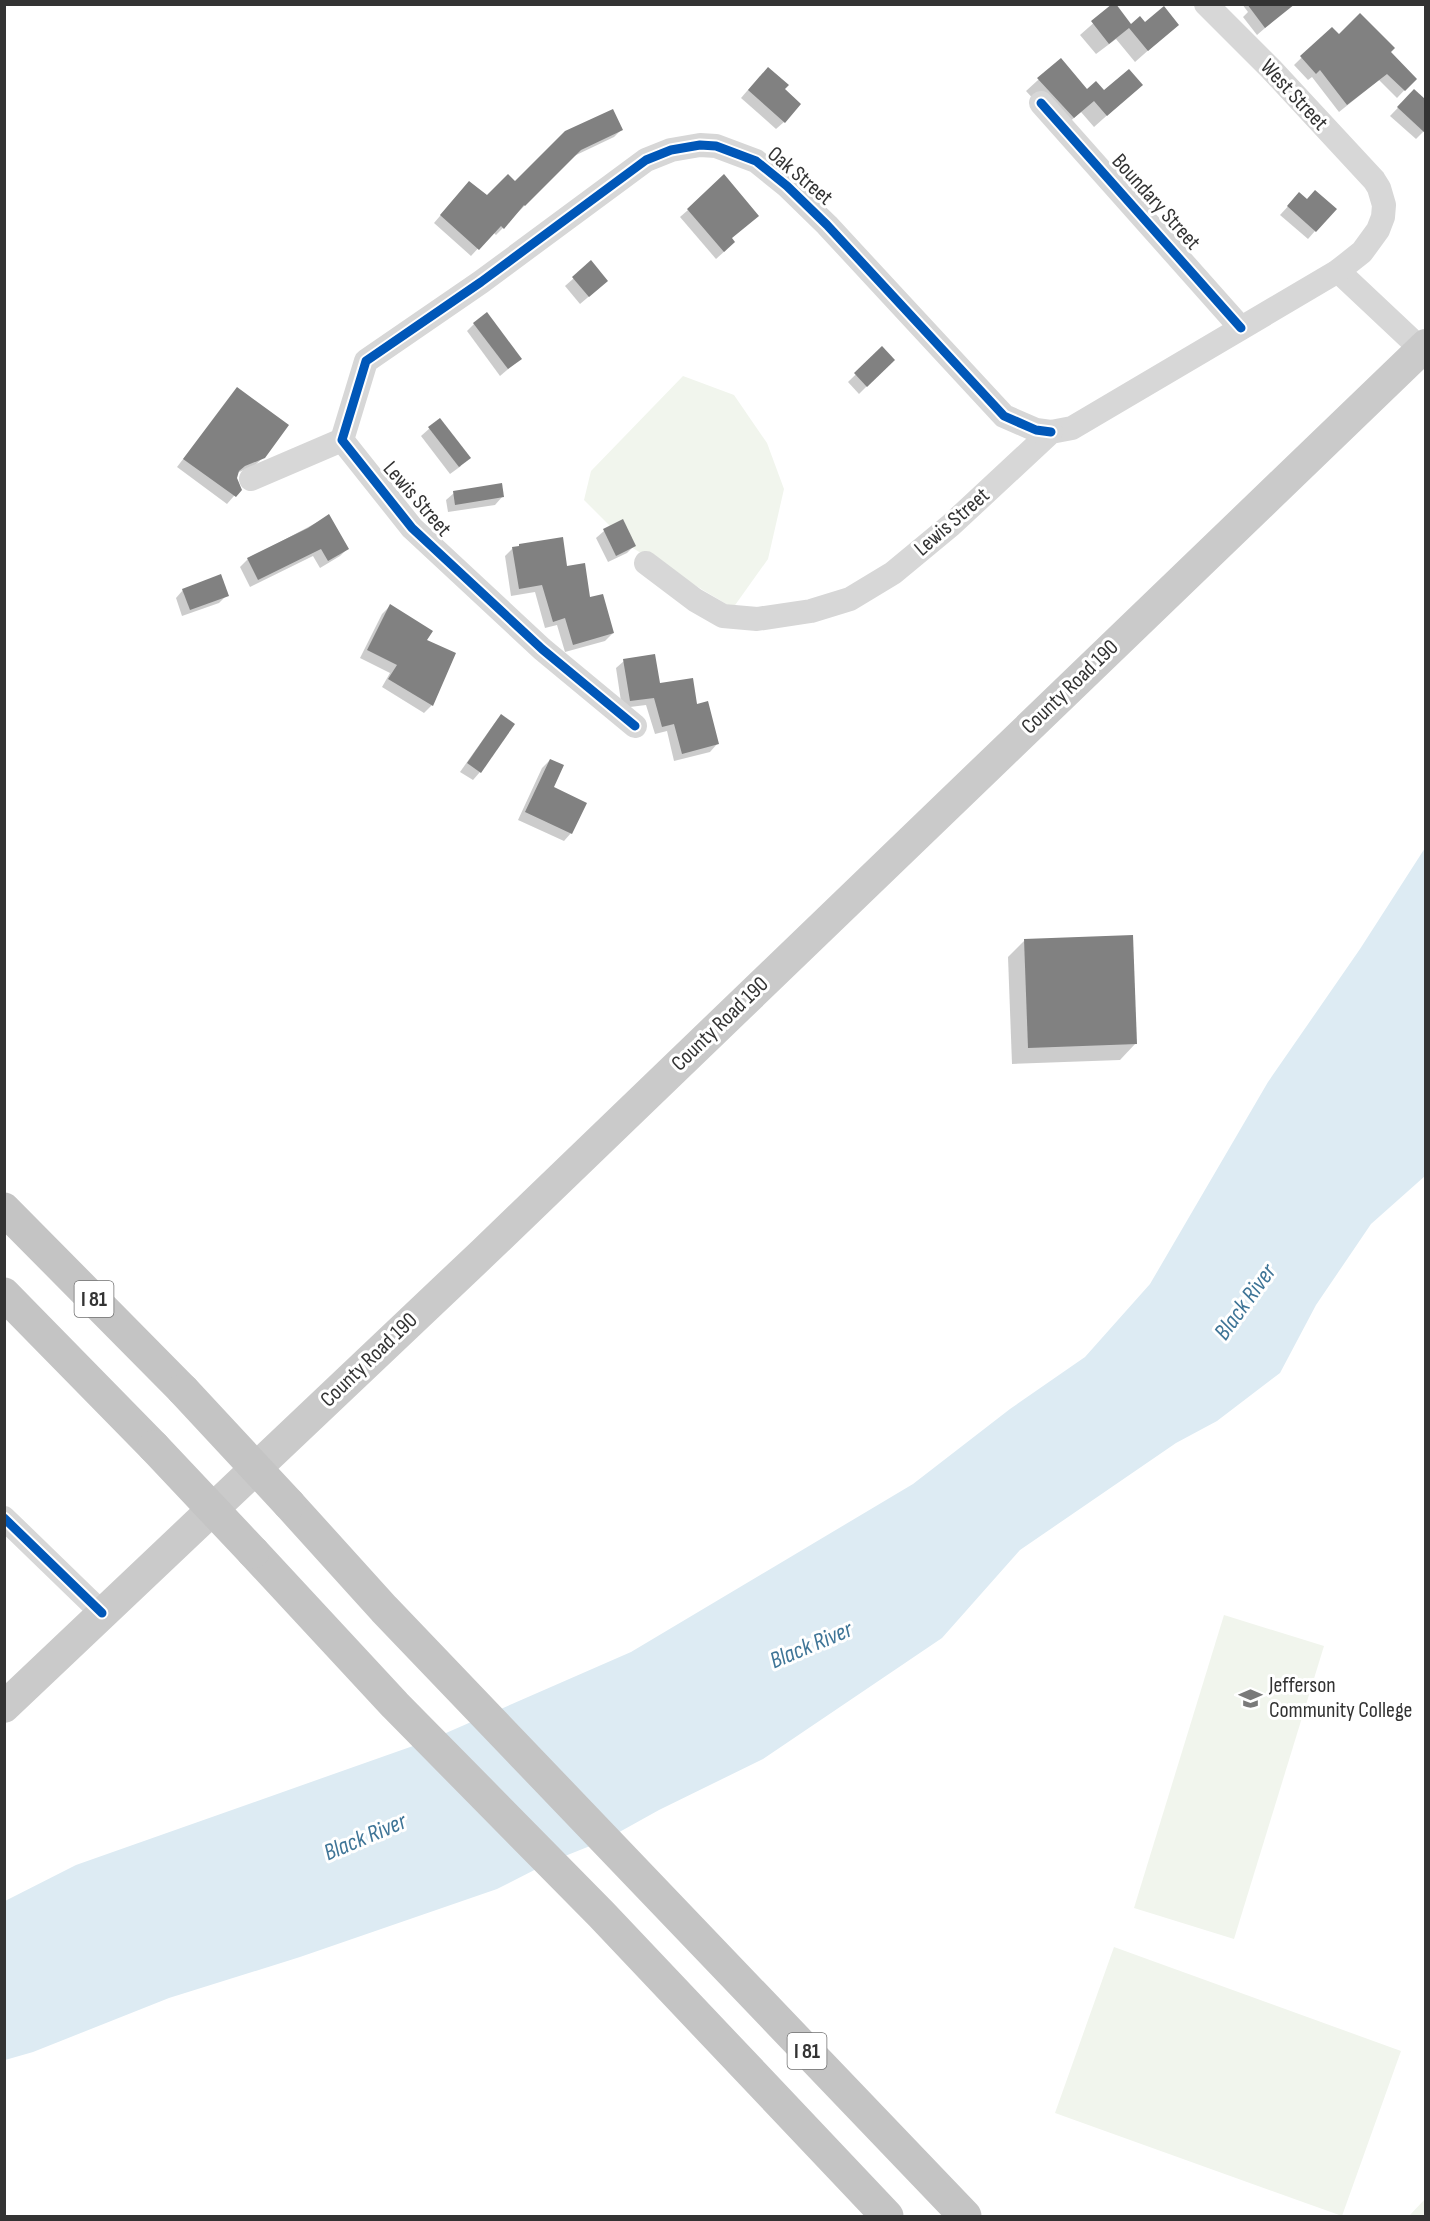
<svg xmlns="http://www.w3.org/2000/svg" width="1430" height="2221" font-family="'Sofia Sans Condensed',sans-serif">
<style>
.green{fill:#f1f5ed}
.water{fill:#ddebf3}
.shadow{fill:#0003}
.building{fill:#818181}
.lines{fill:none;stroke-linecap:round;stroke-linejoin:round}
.minor{stroke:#d7d7d7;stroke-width:24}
.major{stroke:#cacaca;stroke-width:32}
.highway{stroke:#c4c4c4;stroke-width:33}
.highway-bridge{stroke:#c4c4c4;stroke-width:33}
.cycleway-casing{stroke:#fff;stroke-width:13}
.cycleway{stroke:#0057b8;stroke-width:9}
.labels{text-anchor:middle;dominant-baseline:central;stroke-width:6;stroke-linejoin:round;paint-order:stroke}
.shield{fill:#fff;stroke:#707070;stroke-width:1.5}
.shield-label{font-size:21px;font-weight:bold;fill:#333}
.street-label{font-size:22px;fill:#333;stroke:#fff}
.poi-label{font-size:22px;fill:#333;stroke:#fff;text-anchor:start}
.water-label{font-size:24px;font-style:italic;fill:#3f7597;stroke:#fff}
</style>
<rect width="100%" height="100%" fill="#fff"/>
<g class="green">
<path d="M683 376 734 395 767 443 784 489 768 559 733 608 631 547 584 500 591 471Z"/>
<path d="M1224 1615 1324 1646 1234 1939 1134 1908Z"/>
<path d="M1114 1947 1401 2051 1342 2216 1055 2113Z"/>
<path d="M1425 2199V2216H1409Z"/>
</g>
<path class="water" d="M1425 848V1176L1371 1224 1316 1305 1280 1373 1217 1421 1176 1443 1020 1550 942 1638 763 1759 659 1810 605 1840 550 1862 497 1889 300 1957 169 1998 33 2052 5 2060V1901L76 1865 430 1740 631 1652 913 1484 1010 1409 1085 1357 1150 1284 1268 1082 1360 949Z"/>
<g class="shadow">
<path d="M1242 4H1293L1257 35 1243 17 1248 12Z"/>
<path d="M1114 5 1131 26 1144 24 1177 25 1135 62 1116 39 1096 54 1080 35Z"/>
<path d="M1331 29 1338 36 1389 52 1415 79 1397 98 1379 80 1339 112 1312 77 1308 80 1294 65Z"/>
<path d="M1060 60 1087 91 1104 92 1141 85 1094 127 1081 112 1061 129 1026 91Z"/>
<path d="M760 76 783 90 784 122 776 129 741 98Z"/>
<path d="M1414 91 1426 101V129L1416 139 1390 116Z"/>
<path d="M612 111 621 130 614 137 572 157 496 235 493 232 471 256 434 223 462 190 487 197 515 183Z"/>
<path d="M1292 202 1315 231 1308 239 1280 215Z"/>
<path d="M688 210 730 239 726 250 716 259 680 217Z"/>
<path d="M591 263 599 288 580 304 565 286Z"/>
<path d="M474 324 520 359 500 376 467 331Z"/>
<path d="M882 349 893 360 859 394 848 382Z"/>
<path d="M237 389 264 457 255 465 237 473 235 478 240 489 227 504 177 467Z"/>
<path d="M439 420 461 466 450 474 421 436Z"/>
<path d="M454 493 502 497 495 505 448 512 446 500Z"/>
<path d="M329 516 347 549 340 556 320 568 313 556 250 587 240 567 248 559Z"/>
<path d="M604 531 635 545 627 553 608 562 596 538Z"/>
<path d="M513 548 589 599 613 633 605 641 565 652 557 625 545 628 535 592 511 596 505 556Z"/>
<path d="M183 590 227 595 219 603 182 616 176 598Z"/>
<path d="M390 606 425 640 454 654 432 705 424 713 382 687 390 673 360 658 382 614Z"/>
<path d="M624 661 658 685 696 706 717 744 710 752 674 761 667 731 655 734 646 705 622 708 616 668Z"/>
<path d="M501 716 513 724 480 772 473 780 460 772 494 724Z"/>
<path d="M550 760 552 788 571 833 564 841 518 820 542 768Z"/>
<path d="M1024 941 1136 1043 1120 1060 1012 1064 1008 957Z"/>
</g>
<g class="building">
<path d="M1112 4H1116L1131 24 1140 16 1145 22 1164 6 1179 25 1148 51 1129 28 1109 44 1091 21Z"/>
<path d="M1247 4H1295L1265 28Z"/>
<path d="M1360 13 1395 48 1391 52 1417 79 1405 91 1387 74 1347 105 1320 70 1316 74 1300 56 1332 27 1339 34Z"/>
<path d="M1061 58 1087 89 1096 81 1104 90 1129 69 1143 85 1107 116 1094 101 1074 118 1037 78Z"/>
<path d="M768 67 789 85 785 89 801 104 785 123 748 90Z"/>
<path d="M1414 89 1425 99V133L1397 107Z"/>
<path d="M613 109 623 130 581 150 525 206 524 205 504 229 501 226 479 250 440 215 469 181 487 195 508 174 515 181 565 131Z"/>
<path d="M724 174 759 216 732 238 735 242 724 252 687 209Z"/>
<path d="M1315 190 1337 209 1316 232 1287 206 1299 192 1307 199Z"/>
<path d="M591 260 608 281 589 297 572 277Z"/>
<path d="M487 312 522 359 508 369 473 323Z"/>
<path d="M882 346 895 360 867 387 854 373Z"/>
<path d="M237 387 289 425 265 458 245 466 239 471 237 478 242 490 236 497 183 459Z"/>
<path d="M440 418 471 458 459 467 428 427Z"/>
<path d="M502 483 504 497 455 505 453 491Z"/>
<path d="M329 514 349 549 328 561 321 549 258 580 247 558 308 528Z"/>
<path d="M623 519 636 546 616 556 603 529Z"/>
<path d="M563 537 567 566 585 563 590 597 603 594 614 633 573 645 565 618 553 622 542 585 519 589 512 547 519 546V544Z"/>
<path d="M221 574 229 596 190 610 182 589Z"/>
<path d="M390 604 433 631 427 640 456 653 433 706 388 679 397 665 367 650Z"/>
<path d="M655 654 660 683 693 678 697 704 708 701 719 744 682 754 674 724 662 727 654 698 630 701 623 659Z"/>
<path d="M501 714 515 724 481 773 467 763Z"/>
<path d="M550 759 564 765 554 787 587 803 572 834 525 812Z"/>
<path d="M1133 935 1137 1044 1028 1048 1024 939Z"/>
</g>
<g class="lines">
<g class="minor">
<path d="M1041 103 1241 328"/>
<path d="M1338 271 1421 349"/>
<path d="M251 479 342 440"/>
<path d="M646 563 695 600 723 616 757 619 811 611 850 599 893 573 951 525 1051 432 1072 428 1338 271 1362 252 1378 230 1383 217 1384 205 1379 188 1374 180 1271 69 1206 4"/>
<path d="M635 726 542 649 412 528 342 440 366 361 481 282 646 160 671 150 700 145 716 146 756 161 787 186 827 225 1004 416 1036 430 1051 432"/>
<path d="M4 1518 102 1613"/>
</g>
<path class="major" d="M4 1707 483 1253 1426 345"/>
<g class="highway">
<path d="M4 1209 183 1390"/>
<path d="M4 1294 154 1447"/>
<path d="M289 1504 384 1609 965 2216"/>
<path d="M253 1552 395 1705 601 1914 887 2216"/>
</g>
<g class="highway-bridge">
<path d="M183 1390 289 1504"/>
<path d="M154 1447 253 1552"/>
</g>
<defs>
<g id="cycleway">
<path d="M1041 103 1241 328"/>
<path d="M635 726 542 649 412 528 342 440 366 361 481 282 646 160 671 150 700 145 716 146 756 161 787 186 827 225 1004 416 1036 430 1051 432"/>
<path d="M4 1518 102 1613"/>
</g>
</defs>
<use href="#cycleway" class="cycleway-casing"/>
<use href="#cycleway" class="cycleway"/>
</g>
<defs>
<symbol id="university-bare" viewBox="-9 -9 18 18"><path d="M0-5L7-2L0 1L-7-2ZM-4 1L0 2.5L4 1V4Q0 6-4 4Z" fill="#7a7a7a" stroke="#fff" stroke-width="2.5" paint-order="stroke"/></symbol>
</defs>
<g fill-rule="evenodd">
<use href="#university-bare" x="1234" y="1682" width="33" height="33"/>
</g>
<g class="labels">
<g class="shield">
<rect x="74.5" y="1281" width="39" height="36" rx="4.5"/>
<rect x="787.5" y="2033" width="39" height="36" rx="4.5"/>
</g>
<g class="shield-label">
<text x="94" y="1299">I 81</text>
<text x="807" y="2051">I 81</text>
</g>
<g class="street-label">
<text transform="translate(1294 95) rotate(47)">West Street</text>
<text transform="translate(800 176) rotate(40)">Oak Street</text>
<text transform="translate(1156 202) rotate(48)">Boundary Street</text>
<text transform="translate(417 499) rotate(49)">Lewis Street</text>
<text transform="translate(952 522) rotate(-41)">Lewis Street</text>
<text transform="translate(1070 687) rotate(-44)">County Road 190</text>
<text transform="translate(720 1024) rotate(-44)">County Road 190</text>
<text transform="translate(369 1360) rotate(-44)">County Road 190</text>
</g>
<g class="poi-label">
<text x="1269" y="1685">Jefferson<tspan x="1269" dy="25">Community College</tspan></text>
</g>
<g class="water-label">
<text transform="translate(1245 1302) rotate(-54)">Black River</text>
<text transform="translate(811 1645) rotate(-23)">Black River</text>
<text transform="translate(365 1837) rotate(-23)">Black River</text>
</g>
</g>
<rect width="1430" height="2221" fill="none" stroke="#333333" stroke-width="12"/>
</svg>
